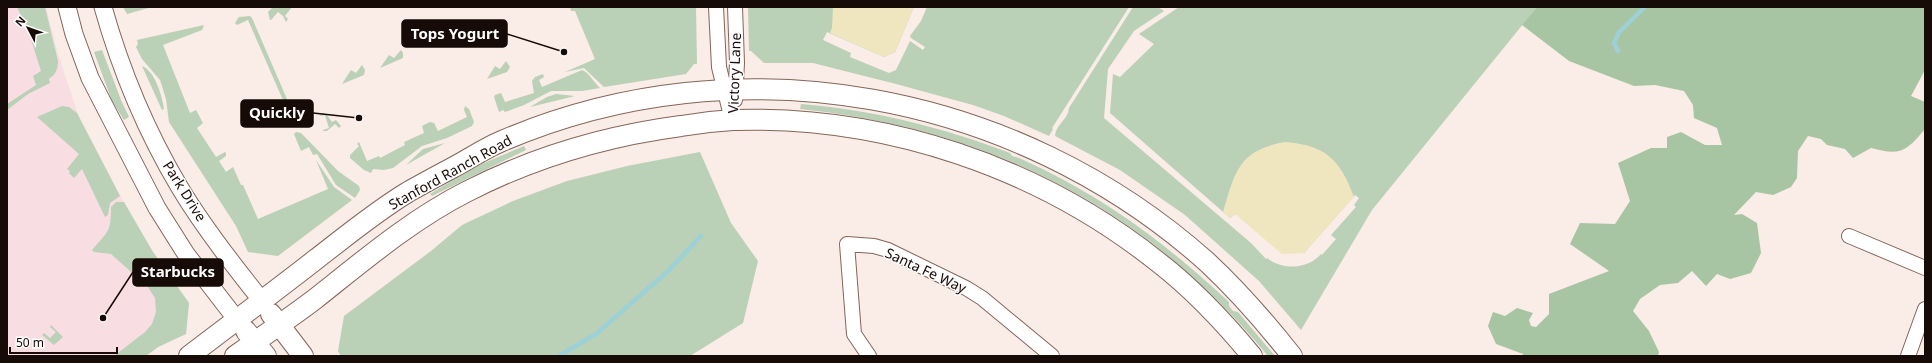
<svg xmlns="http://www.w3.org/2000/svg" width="1932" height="363" font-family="'Noto Sans',sans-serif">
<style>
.commercial{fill:#f8dee3}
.green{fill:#bad0b7}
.forest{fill:#a8c5a3}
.sand{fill:#efe6c0}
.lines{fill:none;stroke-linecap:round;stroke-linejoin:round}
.stream{stroke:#9bd1d7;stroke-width:4.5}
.minor-casing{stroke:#84655a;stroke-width:16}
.tertiary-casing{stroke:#84655a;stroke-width:19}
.secondary-casing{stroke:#84655a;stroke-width:22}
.minor{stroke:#fff;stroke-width:14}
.tertiary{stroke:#fff;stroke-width:17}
.secondary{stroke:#fff;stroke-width:20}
.labels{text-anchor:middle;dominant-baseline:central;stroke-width:3;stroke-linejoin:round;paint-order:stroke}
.street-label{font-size:14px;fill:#170b07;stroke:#fcfcfc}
.leader{fill:none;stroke:#170b07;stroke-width:1.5}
.callout-dot{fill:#170b07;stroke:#fcfcfc;stroke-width:1.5}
.callout{fill:#170b07;stroke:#170b07;stroke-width:1.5}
.callout-label{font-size:15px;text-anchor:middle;font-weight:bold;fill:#fff}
</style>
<rect width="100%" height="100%" fill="#faece6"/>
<path class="commercial" d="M7 7H46L58 54 79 117 138 229 170 277 189 303 186 334 158 347 146 356H7Z"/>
<g class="green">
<path d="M17 7H45L58 61C58 69 56 74 49 79L50 83 28 94 7 110V104L36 85 33 76 41 71 29 33Z"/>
<path d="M123 7H152L127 14Z"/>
<path d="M278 7H292L285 16 288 19 286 22 283 16 278 12 271 20H270L268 12 272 8Z"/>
<path d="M570 7H696L697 64H694L686 74 604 87 584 68 565 72 595 59 575 11H571Z"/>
<path d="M748 7H914L895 52 884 57 827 32 823 40 851 53 850 57 889 73 896 70 910 41 923 50 925 47 911 38 910 36 921 21 927 7H1129L1052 128 1053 129 1049 136 1004 116 973 105 896 84 813 63H764L751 51H749Z"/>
<path d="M1133 7H1158L1164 11 1134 31 1108 69 1104 118 1251 243 1266 259 1267 258C1283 271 1308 269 1321 254L1322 255 1336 239 1331 235 1356 207 1354 205 1359 198 1355 195 1304 253 1235 214 1230 218 1110 113 1113 74 1120 77 1154 44 1139 34 1179 7H1537L1372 210 1301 330 1259 281 1185 215 1120 170 1055 136C1056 124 1068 120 1069 108Z"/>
<path d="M250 16 252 18 290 106 288 112 280 116 276 115V112L286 107 248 20 237 25 235 23 239 17Z"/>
<path d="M204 25 202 30 163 45 190 113 196 110 203 123 197 128 216 157 225 152 226 153V156L219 161 226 172 233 167 241 185H243L258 219 328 189 316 160 334 187 352 200 278 256 248 252 236 226 169 122 166 99 160 80 142 59 136 47 138 44 137 40Z"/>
<path d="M102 50 121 100 129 117 124 120 112 101 94 52Z"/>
<path d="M401 50 403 53V58L380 68 389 55 394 58Z"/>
<path d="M506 61 510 67 507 72 487 79 495 66 500 69Z"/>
<path d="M362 65 365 70 364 75 342 84 351 70 356 73Z"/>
<path d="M142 66C155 71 162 96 164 109L162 110Z"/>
<path d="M582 70C589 72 594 83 600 88L582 91H551L524 105 505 112 503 110 499 112 494 97 495 95 501 93 505 102 534 93 532 81 535 77 543 74 544 77 539 80 542 87Z"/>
<path d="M556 94 575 96 530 107 547 97Z"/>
<path d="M801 104C873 110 942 127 1010 153L1012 156 1019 158C1103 196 1162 240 1229 302V306L1233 311 1238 312 1275 356H1268C1146 208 990 129 800 109Z"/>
<path d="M62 106 69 107 77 113 120 196 110 203 108 215 105 217 82 169 74 178 69 173 70 171 67 169 79 154 37 117Z"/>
<path d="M465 106 469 109 474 122 472 126 447 138 422 146 393 168 384 170 373 169 371 173 364 170 350 158V155L359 146 357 144 359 142 367 161 379 156 380 158 405 145 404 142 424 133 422 126 430 122 434 123 438 131 467 117 464 110Z"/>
<path d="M322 113 326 114 332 122 336 120 341 126 339 128 335 124 327 131H323V130L329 128 325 115 320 116Z"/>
<path d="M296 132 301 133 338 171 359 186 360 190 355 198 336 185 317 154 313 155 309 147 301 151 294 134Z"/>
<path d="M445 143 406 165 423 149Z"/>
<path d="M524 146 526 150 432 196 430 194 471 169H473L477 166Z"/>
<path d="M700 152 731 223 758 261 743 323 690 356H341L338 351 344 316 431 251 462 225 513 201 567 181 627 166Z"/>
<path d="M116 202H124L153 252 189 303 186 334 158 347 146 356H114L145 332 152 324 156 312 155 298 148 287 111 254 94 252 92 250C108 231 111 233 111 207Z"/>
<path d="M51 325 63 337 54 345 42 335 44 333 50 338 56 332 50 327Z"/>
</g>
<path class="forest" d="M1537 7H1925V70L1911 96 1925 102V129C1906 152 1900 156 1871 148L1853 158 1845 149 1827 145 1821 139 1808 136 1798 151 1797 178 1791 187 1773 195 1756 192 1734 215 1742 214 1757 223 1761 253 1751 273 1730 279 1717 274 1706 286 1692 271 1678 283 1660 285 1640 299 1633 311 1649 331 1659 352 1658 356H1523V354L1496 344 1488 326 1493 312 1505 316 1517 308 1533 313 1529 320 1531 326 1536 327 1549 314V294L1609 271 1570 244 1580 223 1615 224 1630 201 1618 163 1651 148H1667V137L1681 132 1705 145H1722L1717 128 1694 118 1693 105 1684 91 1655 85 1634 86 1569 61 1522 25Z"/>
<g class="sand">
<path d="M833 7H914L895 52 884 57 830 33 832 28Z"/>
<path d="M1285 142C1325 145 1340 159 1354 197L1304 253 1282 254 1235 214 1230 218 1223 212C1235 171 1239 150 1285 142Z"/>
</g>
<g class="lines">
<g class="stream">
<path d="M1618 51 1614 43 1619 32 1645 7"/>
<path d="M559 356 596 334 667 272 701 236"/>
</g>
<defs>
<g id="minor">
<path d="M716 7 719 67 732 120"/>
<path d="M735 100 737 63 735 7"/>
<path d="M1849 236 1925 268"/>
<path d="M869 356 854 334 847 244 874 246 888 250 966 288 982 298 1052 356"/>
<path d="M1908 356 1925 309"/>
</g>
<g id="tertiary">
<path d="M67 7 74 34 90 78 157 208 186 254 237 320"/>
<path d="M103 7C121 71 146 131 180 188 204 228 233 265 262 301"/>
</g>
<g id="secondary">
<path d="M271 314 303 356"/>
<path d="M246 331 266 356"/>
<path d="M189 356C231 324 274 292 315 260 345 237 375 212 408 192 422 184 437 176 452 168 469 159 485 148 502 141 739 39 1017 92 1207 262 1238 291 1266 323 1292 356"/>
<path d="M235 356C261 337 289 319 315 299 363 261 411 220 466 192 534 157 605 136 681 126 698 123 715 121 733 120 885 115 1039 167 1158 262 1193 289 1224 322 1252 356"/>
</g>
</defs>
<use href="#minor" class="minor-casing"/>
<use href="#tertiary" class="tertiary-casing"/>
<use href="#secondary" class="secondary-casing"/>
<use href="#minor" class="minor"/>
<use href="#tertiary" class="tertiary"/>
<use href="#secondary" class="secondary"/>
</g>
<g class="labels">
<g class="street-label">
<text transform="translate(734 73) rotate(-88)">Victory Lane</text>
<text transform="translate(450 172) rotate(-29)">Stanford Ranch Road</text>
<text transform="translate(185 191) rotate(58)">Park Drive</text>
<text transform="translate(926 270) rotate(25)">Santa Fe Way</text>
</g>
</g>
<path class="leader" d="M564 52L507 34M359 118L313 113M103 318L133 272"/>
<g class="callout-dot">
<circle cx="564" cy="52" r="4"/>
<circle cx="359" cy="118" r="4"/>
<circle cx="103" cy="318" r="4"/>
</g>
<g class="callout">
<rect x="402" y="20" width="105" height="27" rx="4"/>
<rect x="241" y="100" width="72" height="27" rx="4"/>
<rect x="133" y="259" width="90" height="27" rx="4"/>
</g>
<g class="callout-label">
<text x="455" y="39">Tops Yogurt</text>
<text x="277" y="118">Quickly</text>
<text x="178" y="277">Starbucks</text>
</g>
<rect width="1932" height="363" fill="none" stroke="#170b07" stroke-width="16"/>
<g transform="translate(28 28) rotate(311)" stroke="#fcfcfc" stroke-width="3" paint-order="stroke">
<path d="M0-3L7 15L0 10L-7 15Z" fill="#170b07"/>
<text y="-6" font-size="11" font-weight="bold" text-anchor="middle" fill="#170b07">N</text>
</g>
<path d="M10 347v6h107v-6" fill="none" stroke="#170b07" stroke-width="2"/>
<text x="16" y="347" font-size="12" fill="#170b07" stroke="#fcfcfc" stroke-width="3" paint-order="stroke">50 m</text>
</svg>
